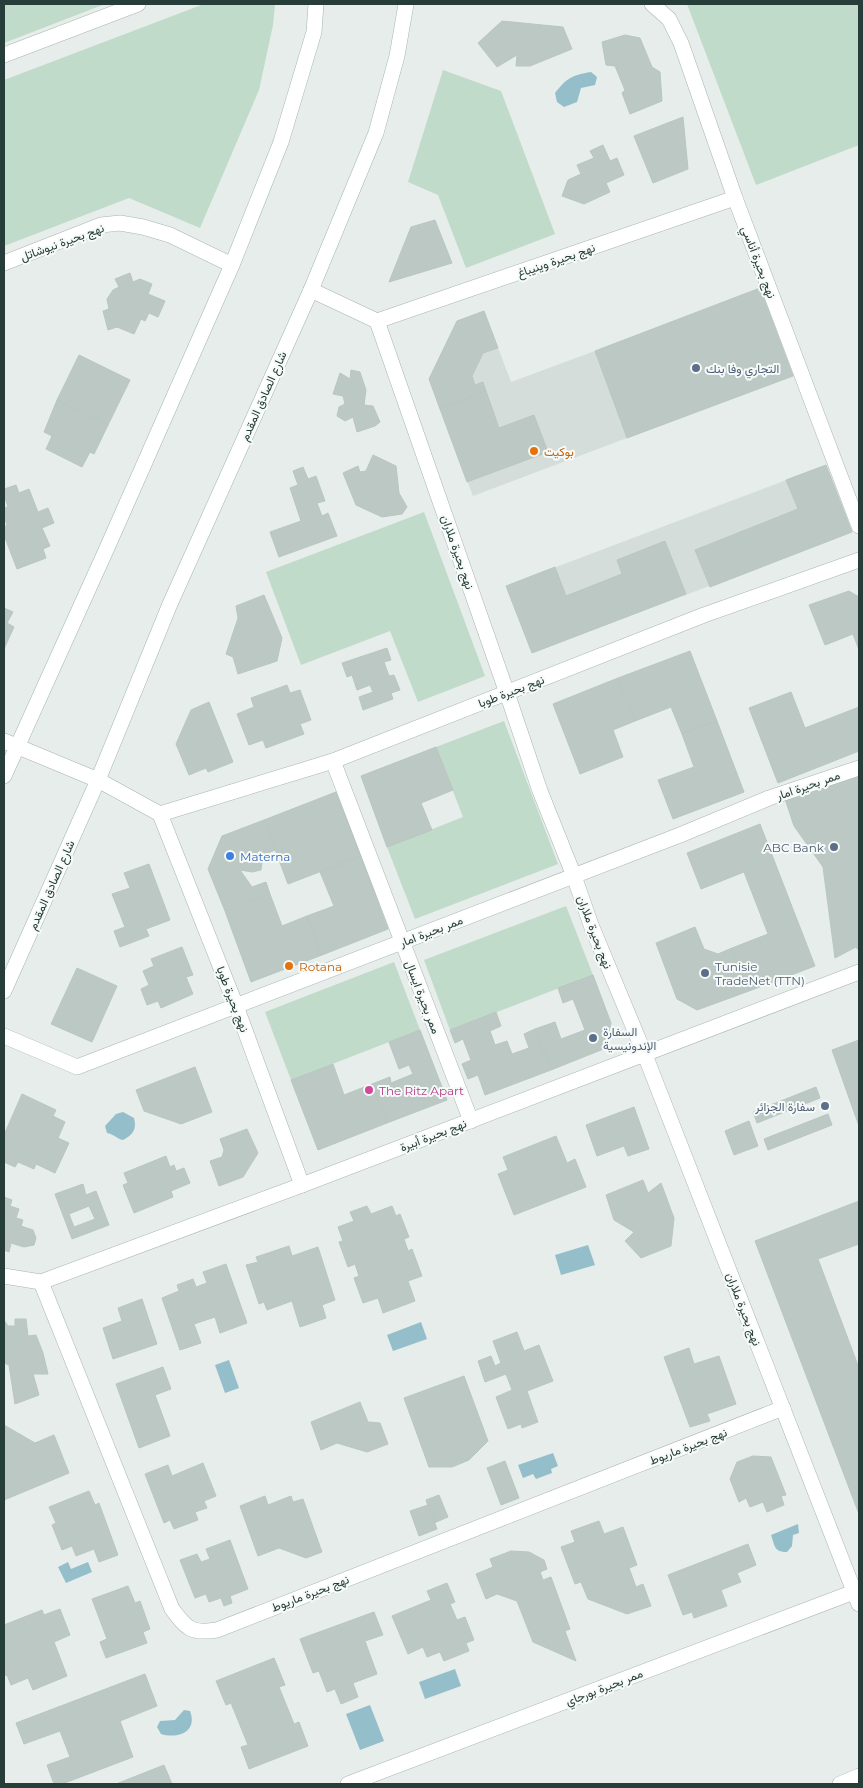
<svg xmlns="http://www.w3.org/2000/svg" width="863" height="1788" font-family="Montserrat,Vazirmatn,sans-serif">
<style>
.built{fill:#d4ddd9}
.green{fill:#c1dbcb}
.water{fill:#95becb}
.building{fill:#bbc8c4;stroke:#b9c6c2;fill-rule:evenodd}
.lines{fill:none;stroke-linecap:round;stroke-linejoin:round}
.street-casing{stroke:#a9b5b1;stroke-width:16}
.secondary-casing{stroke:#a2b5b0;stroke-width:16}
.street{stroke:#fff;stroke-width:15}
.secondary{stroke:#fff;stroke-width:15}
.service-dot{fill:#5c6f8a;stroke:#f6faf8;stroke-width:2}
.food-dot{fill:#e8710a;stroke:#f6faf8;stroke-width:2}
.shop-dot{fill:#3f7fe0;stroke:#f6faf8;stroke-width:2}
.hotel-dot{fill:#d1479c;stroke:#f6faf8;stroke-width:2}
.labels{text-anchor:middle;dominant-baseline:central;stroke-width:4;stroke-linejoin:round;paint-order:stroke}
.street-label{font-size:12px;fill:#273d39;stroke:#f6faf8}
.service-label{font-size:12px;fill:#4e5e75;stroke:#f6faf8;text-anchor:start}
.food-label{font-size:12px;fill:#c56008;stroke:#f6faf8;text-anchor:start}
.shop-label{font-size:12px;fill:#366cbe;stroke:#f6faf8;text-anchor:start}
.hotel-label{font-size:12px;fill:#b23c85;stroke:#f6faf8;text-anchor:start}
</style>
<rect width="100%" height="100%" fill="#e6edea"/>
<g class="built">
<path d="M484 311 511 382 595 351 627 438 473 496 429 379 457 321Z"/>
<path d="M826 465 852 532 532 653 506 586Z"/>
</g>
<g class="green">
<path d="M4 4H105L4 43Z"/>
<path d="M204 4H275L273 25 259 90 200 228 129 198 4 246V80Z"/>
<path d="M687 4H859V145L756 185Z"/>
<path d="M443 70 501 91 555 234 466 268 438 195 408 182Z"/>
<path d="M424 512 485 676 418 702 390 631 301 665 266 572Z"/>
<path d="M504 721 558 864 415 919 387 847 463 817 436 747Z"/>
<path d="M566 906 593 975 450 1030 424 960Z"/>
<path d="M394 962 420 1030 291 1080 265 1012Z"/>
</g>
<g class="water">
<path d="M591 72 597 77 595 85 581 88 577 102 564 107 557 102 555 93C567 78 572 75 591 72Z"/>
<path d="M123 1112 134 1118C137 1129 133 1135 123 1140 117 1139 114 1134 107 1133L105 1126 116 1114Z"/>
<path d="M588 1245 595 1265 561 1275 555 1255Z"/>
<path d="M421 1322 427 1339 393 1351 387 1335Z"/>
<path d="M229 1360 239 1388 225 1393 215 1365Z"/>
<path d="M553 1453 558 1466 551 1469 552 1473 536 1479 533 1474 523 1478 518 1465Z"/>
<path d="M798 1524 799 1533 793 1535 792 1546 787 1552C774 1552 775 1546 771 1535Z"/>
<path d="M68 1562 71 1569 88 1562 92 1572 66 1583 58 1567Z"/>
<path d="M455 1669 461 1686 425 1699 419 1682Z"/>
<path d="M370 1705 384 1741 360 1750 346 1714Z"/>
<path d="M184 1710 190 1711C198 1732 178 1739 161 1734L157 1727 160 1721 175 1720Z"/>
</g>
<g class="building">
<path d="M502 21 563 27 572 49 530 66H516L517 55 497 67 478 43Z"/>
<path d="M625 35 640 38 652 67 660 72 662 101 630 114 622 93 625 90 615 66 606 65 602 42Z"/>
<path d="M683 117 688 169 653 183 634 136Z"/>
<path d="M603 145 610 161 617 158 624 175 606 183 610 192 584 204 562 196 568 180 581 174 577 165 594 158 590 151Z"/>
<path d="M435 220 452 263 389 282 411 227Z"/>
<path d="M130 273 133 282 140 279 152 284 148 294 165 301 158 317 149 313 145 321 141 319 134 334 117 327 108 330 103 311 109 309 107 299 113 290 119 287 115 279Z"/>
<path d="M760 288 793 376 627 438 595 351Z"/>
<path d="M484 311 498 348 483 353 472 376 475 385 483 382 486 391 440 409 429 379 457 321Z"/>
<path d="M79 355 130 380 108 425 57 400Z"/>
<path d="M351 370 360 372 366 390 364 405 373 406 380 422 375 426 357 432 353 417 345 421 337 416 339 407 345 404 343 396 333 394 340 373 350 379Z"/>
<path d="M486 391 499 428 534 415 548 452 467 482 440 409Z"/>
<path d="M57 400 108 425 94 454 90 452 82 467 46 449 52 436 44 432Z"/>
<path d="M373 455 396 466 399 493 407 507 402 514 382 517 356 505 343 473 358 466 360 472 366 471Z"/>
<path d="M826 465 852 532 710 587 695 550 798 509 786 480Z"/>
<path d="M303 467 308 479 316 476 325 501 317 503 322 516 328 513 337 536 279 557 270 532 301 521 290 488 298 485 293 471Z"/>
<path d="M16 485 19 493 29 489 38 512 48 508 54 523 42 528 50 546 43 549 46 558 17 569 4 535V527L7 525 4 516V508L8 507 4 495V489Z"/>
<path d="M665 541 686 594 532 653 506 586 555 567 566 596 622 574 617 560Z"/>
<path d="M849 591 859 597V650L853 634 825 645 809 605Z"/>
<path d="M264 595 282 638 277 661 238 674 233 657 226 654 238 618 236 606Z"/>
<path d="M4 608 13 612 7 623 14 627 4 649Z"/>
<path d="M387 648 391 660 384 662 389 676 394 675 400 690 391 693 393 699 363 710 359 697 373 692 370 685 357 690 352 675 347 677 342 663Z"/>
<path d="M690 651 717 721 682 734 671 707 635 721 618 678Z"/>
<path d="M618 678 635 721 613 730 623 757 580 774 553 704Z"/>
<path d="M287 685 290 693 300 690 311 720 300 724 304 734 266 748 263 740 249 745 237 714 254 707 251 698Z"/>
<path d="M791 692 805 728 859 707V751L778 783 749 708Z"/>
<path d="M209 702 233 762 208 772 206 768 189 775 176 744 191 710Z"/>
<path d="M717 721 744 792 673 819 658 780 694 767 682 734Z"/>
<path d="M436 747 453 790 421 803 432 830 387 847 361 776Z"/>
<path d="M859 771V951L856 947 835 958 823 867 794 826 785 799Z"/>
<path d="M336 792 361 856 288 884 264 820Z"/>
<path d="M264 820 275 850 263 855 261 870 252 872 240 870 252 887 266 882 270 894 225 911 208 869 222 836Z"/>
<path d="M760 824 815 966 749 991 732 948 768 934 744 872 701 889 687 853Z"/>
<path d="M361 856 388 929 322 955 307 916 334 906 320 872Z"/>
<path d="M149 864 170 920 146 929 149 936 120 947 114 931 125 927 112 894 130 888 124 873Z"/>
<path d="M270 894 282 926 307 916 322 955 251 982 225 911Z"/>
<path d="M695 927 704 949 718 954 732 948 749 991 697 1010 677 999 656 943Z"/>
<path d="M182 947 193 975 186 977 193 994 161 1008 158 1001 147 1005 141 989 149 985 143 971 154 966 151 959Z"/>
<path d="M77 968 117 986 92 1042 51 1024Z"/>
<path d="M593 975 611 1023 606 1048 551 1070 535 1029 555 1022 561 1039 585 1030 573 999 563 1003 558 988Z"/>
<path d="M496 1012 501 1026 490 1031 495 1045 507 1041 512 1054 529 1048 524 1034 535 1029 551 1070 485 1095 478 1075 468 1079 462 1064 471 1060 463 1039 455 1043 450 1030Z"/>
<path d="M420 1030 447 1100 387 1123 372 1084 390 1077 391 1083 413 1074 409 1065 399 1069 389 1042Z"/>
<path d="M859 1040V1126L832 1050Z"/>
<path d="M333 1064 344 1095 372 1084 387 1123 318 1150 291 1080Z"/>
<path d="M195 1067 212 1112 181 1124 144 1111 136 1090Z"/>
<path d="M816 1087 820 1098 757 1123 753 1112Z"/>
<path d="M22 1094 56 1110 53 1116 65 1122 58 1138 69 1143 55 1173 36 1164 34 1169 18 1162 15 1167 4 1162V1135Z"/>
<path d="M634 1107 649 1149 628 1156 624 1146 597 1156 586 1125Z"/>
<path d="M828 1114 832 1125 768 1150 764 1139Z"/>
<path d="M749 1121 758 1146 734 1155 725 1131Z"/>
<path d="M247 1129 258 1153 243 1177 219 1186 210 1161 222 1157 224 1150 220 1139Z"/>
<path d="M556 1136 567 1163 575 1159 586 1187 514 1215 498 1174 508 1170 503 1157Z"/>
<path d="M166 1156 170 1167 174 1165 176 1171 184 1168 190 1183 171 1191 173 1197 134 1213 123 1185 128 1183 124 1173Z"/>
<path d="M643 1180 648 1193 661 1183 674 1218 671 1246 641 1258 625 1241 634 1232 614 1220 606 1195Z"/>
<path d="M83 1184 86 1195 96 1191 109 1225 72 1239 55 1194ZM89 1206 95 1219 74 1227 69 1214Z"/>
<path d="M4 1197 12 1200 10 1206 19 1209 16 1218 23 1220 21 1226 33 1230 36 1238 34 1245 24 1247 11 1243 9 1252 4 1250Z"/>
<path d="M859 1201V1244L818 1259 859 1368V1514L755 1241Z"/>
<path d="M367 1206 371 1214 392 1206 396 1216 400 1214 409 1237 404 1239 408 1251 412 1249 422 1276 408 1281 415 1301 383 1313 378 1298 363 1303 354 1278 359 1276 355 1264 348 1267 339 1242 343 1241 338 1227 354 1221 350 1212Z"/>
<path d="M289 1246 292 1256 318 1247 335 1300 322 1305 326 1318 300 1327 292 1301 267 1310 264 1302 259 1304 246 1265 258 1262 256 1257Z"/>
<path d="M226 1264 247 1323 220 1333 215 1317 194 1324 201 1343 180 1350 162 1298 179 1291 177 1285 193 1279 196 1287 207 1283 203 1272Z"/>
<path d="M142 1299 157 1344 113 1359 103 1328 122 1321 118 1308Z"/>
<path d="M15 1319H26L28 1336 36 1335 43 1353 48 1374H33L39 1395 15 1404 9 1365 4 1363V1320L8 1326H15Z"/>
<path d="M517 1332 524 1351 539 1345 553 1381 527 1391 538 1422 522 1428 521 1424 508 1429 496 1397 512 1390 506 1374 485 1382 478 1361 491 1356 495 1366 501 1363 493 1341Z"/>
<path d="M689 1348 694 1364 719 1356 736 1404 707 1414 710 1421 690 1427 664 1357Z"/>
<path d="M163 1367 171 1389 155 1395 170 1436 139 1448 116 1384Z"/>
<path d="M464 1376 488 1441 469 1460 452 1467H429L404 1398Z"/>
<path d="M360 1402 368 1422 380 1423 388 1444 367 1452 337 1443 321 1450 311 1422Z"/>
<path d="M4 1425 35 1443 54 1435 69 1473 4 1500Z"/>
<path d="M753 1456 771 1457 786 1495 781 1496 784 1505 767 1512 763 1502 750 1507 746 1498 739 1502 730 1479 737 1462Z"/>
<path d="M505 1461 519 1498 501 1505 487 1468Z"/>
<path d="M203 1463 216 1496 204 1501 207 1508 195 1512 198 1520 174 1529 170 1520 164 1523 145 1474 168 1465 172 1476Z"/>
<path d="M89 1491 95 1505 99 1503 118 1555 99 1562 94 1549 76 1556 72 1546 62 1550 52 1525 56 1523 49 1507Z"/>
<path d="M439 1495 448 1517 434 1523 426 1500Z"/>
<path d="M265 1496 268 1505 291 1496 293 1502 303 1499 322 1552 306 1558 279 1548 258 1556 240 1506Z"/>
<path d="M428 1505 437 1529 419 1536 410 1511Z"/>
<path d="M599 1521 604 1534 623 1527 637 1565 629 1568 636 1587 643 1584 651 1606 627 1614 588 1599 581 1582 575 1584 561 1547 575 1542 571 1531Z"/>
<path d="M230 1540 248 1589 230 1596 232 1603 224 1606 221 1598 209 1602 206 1594 195 1598 180 1560 197 1554 201 1562 210 1559 206 1549Z"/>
<path d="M748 1544 756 1565 737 1573 741 1582 721 1590 727 1606 694 1618 692 1612 683 1615 668 1575Z"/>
<path d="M511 1551 529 1552 544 1560 547 1569 540 1572 543 1580 551 1577 570 1629 565 1631 576 1661 533 1642 517 1601 497 1594 486 1599 476 1574 493 1567 490 1559Z"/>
<path d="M447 1583 455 1602 450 1604 457 1620 465 1617 474 1640 466 1643 469 1651 444 1661 440 1652 427 1657 423 1647 408 1654 392 1616 431 1600 427 1591Z"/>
<path d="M128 1586 135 1603 140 1601 150 1629 143 1632 147 1643 106 1658 100 1642 107 1639 92 1599Z"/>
<path d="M60 1609 70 1635 54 1642 67 1676 33 1690 28 1678 11 1685 7 1675 4 1676V1625L42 1610 44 1615Z"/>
<path d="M374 1612 383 1635 365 1641 377 1674 353 1683 358 1697 341 1704 335 1689 327 1692 319 1671 313 1673 300 1639Z"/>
<path d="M274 1658 285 1685 279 1687 294 1724 299 1722 308 1746 249 1769 241 1747 248 1745 231 1703 226 1705 216 1681Z"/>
<path d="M145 1674 157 1706 120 1721 133 1757 62 1784H54L47 1765 70 1757 60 1731 24 1744 16 1723Z"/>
<path d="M164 1765 172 1784H116Z"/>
</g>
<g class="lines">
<defs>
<g id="street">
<path d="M652 4 669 19 681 43 735 198 859 526"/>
<path d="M4 55 138 4"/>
<path d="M4 263 101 225 120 223 143 227 170 235 232 265"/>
<path d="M311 290 377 321 507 693 540 791 574 876 591 925 645 1055 859 1604"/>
<path d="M377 321 735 198"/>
<path d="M333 761 471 1121"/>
<path d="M98 780 160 814"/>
<path d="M4 1036 77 1067 680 835 769 798 859 768"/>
<path d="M302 1185 236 1006 160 814 333 761 704 615 859 560"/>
<path d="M4 1276 41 1282 302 1185 859 972"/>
<path d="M41 1282 172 1609C187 1629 191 1634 217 1630L783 1408"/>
<path d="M348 1784 859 1590"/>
<path d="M840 1784 859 1776"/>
</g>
<g id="secondary">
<path d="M4 741 98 780"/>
<path d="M4 776 107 548 232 265 281 142 314 32 316 4"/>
<path d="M4 991 98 780 170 604 311 290 376 133 397 56 406 4"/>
</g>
</defs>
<use href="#street" class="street-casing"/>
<use href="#secondary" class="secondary-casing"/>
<use href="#street" class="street"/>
<use href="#secondary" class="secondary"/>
</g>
<g class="service-dot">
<circle cx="696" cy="368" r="5"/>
<circle cx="834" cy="847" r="5"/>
<circle cx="705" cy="973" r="5"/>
<circle cx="593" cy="1038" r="5"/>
<circle cx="825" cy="1106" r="5"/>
</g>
<g class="food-dot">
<circle cx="534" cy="451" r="5"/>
<circle cx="289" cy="966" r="5"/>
</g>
<circle class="shop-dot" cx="230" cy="856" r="5"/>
<circle class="hotel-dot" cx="369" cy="1090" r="5"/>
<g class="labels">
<g class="street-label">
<text transform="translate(62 242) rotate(-20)">نهج بحيرة نيوشاتل</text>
<text transform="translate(556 260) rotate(-19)">نهج بحيرة وينيباغ</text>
<text transform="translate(759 262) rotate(69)">نهج بحيرة أناسي</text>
<text transform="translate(263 396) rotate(-66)">شارع الصادق المقدم</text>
<text transform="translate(458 552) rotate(71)">نهج بحيرة ملاران</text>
<text transform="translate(511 691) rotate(-21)">نهج بحيرة طوبا</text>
<text transform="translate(808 785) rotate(-19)">ممر بحيرة امار</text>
<text transform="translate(51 885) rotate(-66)">شارع الصادق المقدم</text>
<text transform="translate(431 931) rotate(-21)">ممر بحيرة امار</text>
<text transform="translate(595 932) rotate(69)">نهج بحيرة ملاران</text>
<text transform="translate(423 997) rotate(69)">ممر بحيرة ايسال</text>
<text transform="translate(233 999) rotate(69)">نهج بحيرة طوبا</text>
<text transform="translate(433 1135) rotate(-21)">نهج بحيرة أبيرة</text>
<text transform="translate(744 1309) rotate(69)">نهج بحيرة ملاران</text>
<text transform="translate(688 1446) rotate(-21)">نهج بحيرة ماريوط</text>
<text transform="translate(310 1593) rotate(-21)">نهج بحيرة ماريوط</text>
<text transform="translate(604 1687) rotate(-21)">ممر بحيرة بورجاي</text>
</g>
<g class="service-label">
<text x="706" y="368">التجاري وفا بنك</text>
<text x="824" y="847" text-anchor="end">ABC Bank</text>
<text x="715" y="966">Tunisie<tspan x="715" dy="14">TradeNet (TTN)</tspan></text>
<text x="603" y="1031">السفارة<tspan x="603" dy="14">الإندونيسية</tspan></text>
<text x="815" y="1106" text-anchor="end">سفارة الجزائر</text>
</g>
<g class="food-label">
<text x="544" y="451">بوكيت</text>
<text x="299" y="966">Rotana</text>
</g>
<g class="shop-label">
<text x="240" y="856">Materna</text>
</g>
<g class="hotel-label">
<text x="379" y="1090">The Ritz Apart</text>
</g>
</g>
<rect width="863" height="1788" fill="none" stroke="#273d39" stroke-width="10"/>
</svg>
